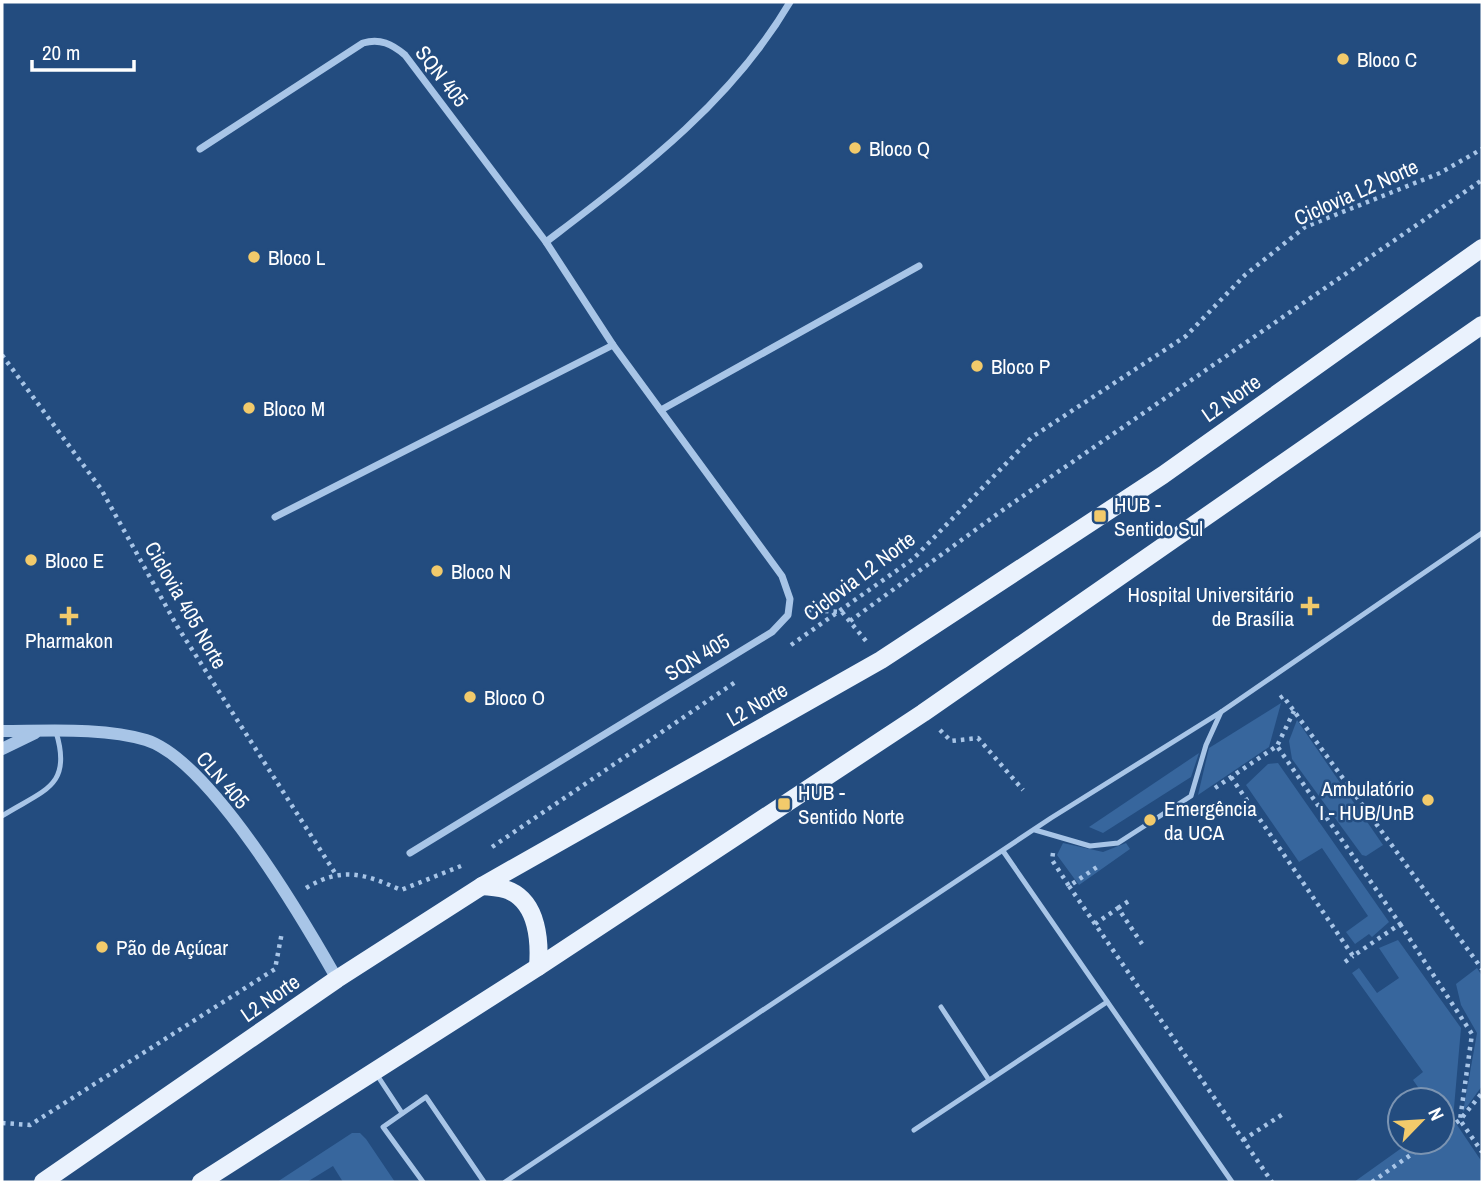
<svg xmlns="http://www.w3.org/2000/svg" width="1484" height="1184" font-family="'Archivo Narrow',sans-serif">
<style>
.green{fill:#37669d}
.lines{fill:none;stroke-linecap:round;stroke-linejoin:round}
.path{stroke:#a8c5e7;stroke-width:4.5;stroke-dasharray:3.5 5;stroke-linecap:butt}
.service{stroke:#a8c5e7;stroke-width:5}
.minor{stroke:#a8c5e7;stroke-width:7}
.tertiary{stroke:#a8c5e7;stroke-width:12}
.primary{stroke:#eaf2fd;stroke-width:18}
.poi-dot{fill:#f2ca6b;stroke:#234c7f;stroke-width:2.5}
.labels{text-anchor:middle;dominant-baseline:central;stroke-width:5;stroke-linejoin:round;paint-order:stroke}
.poi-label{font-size:21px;fill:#fff;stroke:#234c7f;text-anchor:start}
.street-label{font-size:21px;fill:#fff;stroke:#234c7f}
</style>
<rect width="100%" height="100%" fill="#234c7f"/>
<g class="green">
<path d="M1281 703 1269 747 1198 795 1209 748Z"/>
<path d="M1297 720 1383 845 1366 856 1362 855 1292 759 1289 741Z"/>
<path d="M1199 753 1191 777 1103 833 1089 827Z"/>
<path d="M1278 763 1389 922 1372 937 1369 934 1355 944 1346 932 1368 916 1322 848 1299 862 1246 785 1268 764Z"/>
<path d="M1063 843 1103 852 1126 843 1130 849 1079 885 1057 855Z"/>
<path d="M1398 940 1461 1028 1453 1119 1482 1162V1182H1354L1410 1142H1442V1100H1427L1413 1080 1423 1072 1352 973 1359 968 1377 993 1399 978 1379 948Z"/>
<path d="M1477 968 1482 976V1086L1463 1112 1477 1033 1461 1005 1456 984Z"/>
<path d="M352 1133H360L366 1139 395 1182H343L333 1166 307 1182H277Z"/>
</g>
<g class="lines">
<g class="path">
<path d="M2 355 101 489 177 626 337 876"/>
<path d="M808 610 842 612 866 641"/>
<path d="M850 621 1007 507 1482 180"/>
<path d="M791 645 913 559 1032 437 1186 336 1245 275 1305 227 1440 173 1482 149"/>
<path d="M1280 698 1283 696 1482 969"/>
<path d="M940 730 951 741 978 738 1023 790"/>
<path d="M1231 777 1353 956 1400 924 1277 746"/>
<path d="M1215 788 1277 746 1294 711"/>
<path d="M492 847 737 681"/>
<path d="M1053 853 1052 860 1069 886 1097 867"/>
<path d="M1069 886 1272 1182"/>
<path d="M306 888C342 866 365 874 401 890L461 866"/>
<path d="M1118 908 1132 899"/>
<path d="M1095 924 1118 908 1142 944"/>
<path d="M1400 924 1472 1034 1460 1120 1482 1152"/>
<path d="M1345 962 1353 956"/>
<path d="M2 1123 30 1125 275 969 282 932"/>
<path d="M1442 1132 1460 1120 1482 1093"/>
<path d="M1243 1140 1283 1114"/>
<path d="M1372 1182 1429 1142"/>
</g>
<g class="service">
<path d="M2 816C43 790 73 787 56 732"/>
<path d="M1035 830 1090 846 1118 843 1191 796 1206 745 1221 712"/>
<path d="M1003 851 1232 1182"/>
<path d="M941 1007 989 1080"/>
<path d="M377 1075 402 1113"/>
<path d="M914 1130 1107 1002"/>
<path d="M423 1182 383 1127 426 1097 484 1182"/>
<path d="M505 1182 1051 818 1221 712 1482 533"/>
</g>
<g class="minor">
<path d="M200 149 363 43C380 38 392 44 405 55L546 242 613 345 782 576 790 599 788 615 772 632 410 853"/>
<path d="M546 242C639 171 730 104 790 2"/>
<path d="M661 410 919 266"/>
<path d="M275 517 613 345"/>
</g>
<g class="tertiary">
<path d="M2 731C45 731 104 727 146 740 210 760 303 919 337 979"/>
<path d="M2 749 35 733"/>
</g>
<g class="primary">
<path d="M482 886C491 887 502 887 510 891 538 904 540 942 538 967"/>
<path d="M43 1182 337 979 482 886 881 660 1163 475 1482 248"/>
<path d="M201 1182 538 967 923 713 1482 325"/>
</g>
</g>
<g class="poi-dot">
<circle cx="1343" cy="59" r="7"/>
<circle cx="855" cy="148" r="7"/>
<circle cx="254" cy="257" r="7"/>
<circle cx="977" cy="366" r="7"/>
<circle cx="249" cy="408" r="7"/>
<rect x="1093" y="509" width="14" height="14" rx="3.5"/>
<circle cx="31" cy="560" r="7"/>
<circle cx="437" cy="571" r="7"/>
<path d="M1306.5 595.5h7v7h7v7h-7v7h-7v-7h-7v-7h7z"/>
<path d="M65.5 605.5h7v7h7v7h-7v7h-7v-7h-7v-7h7z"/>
<circle cx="470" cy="697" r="7"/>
<circle cx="1428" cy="800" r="7"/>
<rect x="777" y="797" width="14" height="14" rx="3.5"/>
<circle cx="1150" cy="820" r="7"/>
<circle cx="102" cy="947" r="7"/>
</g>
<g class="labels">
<g class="poi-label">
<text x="1357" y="59">Bloco C</text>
<text x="869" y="148">Bloco Q</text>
<text x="268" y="257">Bloco L</text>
<text x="991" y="366">Bloco P</text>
<text x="263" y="408">Bloco M</text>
<text x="1114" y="504">HUB -<tspan x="1114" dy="24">Sentido Sul</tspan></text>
<text x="45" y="560">Bloco E</text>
<text x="451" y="571">Bloco N</text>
<text x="1294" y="594" text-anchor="end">Hospital Universitário<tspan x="1294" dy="24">de Brasília</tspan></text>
<text x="69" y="640" text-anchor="middle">Pharmakon</text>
<text x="484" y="697">Bloco O</text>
<text x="1414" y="788" text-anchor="end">Ambulatório<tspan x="1414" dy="24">I - HUB/UnB</tspan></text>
<text x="798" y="792">HUB -<tspan x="798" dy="24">Sentido Norte</tspan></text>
<text x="1164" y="808">Emergência<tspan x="1164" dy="24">da UCA</tspan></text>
<text x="116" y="947">Pão de Açúcar</text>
</g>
<g class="street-label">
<text transform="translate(442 76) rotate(52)">SQN 405</text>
<text transform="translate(1356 192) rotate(-24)">Ciclovia L2 Norte</text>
<text transform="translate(1231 398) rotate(-35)">L2 Norte</text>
<text transform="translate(859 576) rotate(-37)">Ciclovia L2 Norte</text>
<text transform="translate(186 605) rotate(60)">Ciclovia 405 Norte</text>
<text transform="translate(697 657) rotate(-31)">SQN 405</text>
<text transform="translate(757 704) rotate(-30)">L2 Norte</text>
<text transform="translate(223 780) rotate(49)">CLN 405</text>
<text transform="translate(270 998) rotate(-35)">L2 Norte</text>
</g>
</g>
<rect width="1484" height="1184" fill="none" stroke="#ffffff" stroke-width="7"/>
<g transform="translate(1421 1121) rotate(65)"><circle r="33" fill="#234c7f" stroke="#7b94b2" stroke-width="2"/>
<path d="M0-5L12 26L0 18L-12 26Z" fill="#f2ca6b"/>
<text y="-10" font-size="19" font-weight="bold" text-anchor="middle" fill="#ffffff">N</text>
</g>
<path d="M32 60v10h102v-10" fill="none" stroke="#ffffff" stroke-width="3.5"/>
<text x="42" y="60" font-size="21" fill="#ffffff" stroke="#234c7f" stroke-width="5" paint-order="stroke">20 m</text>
</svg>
